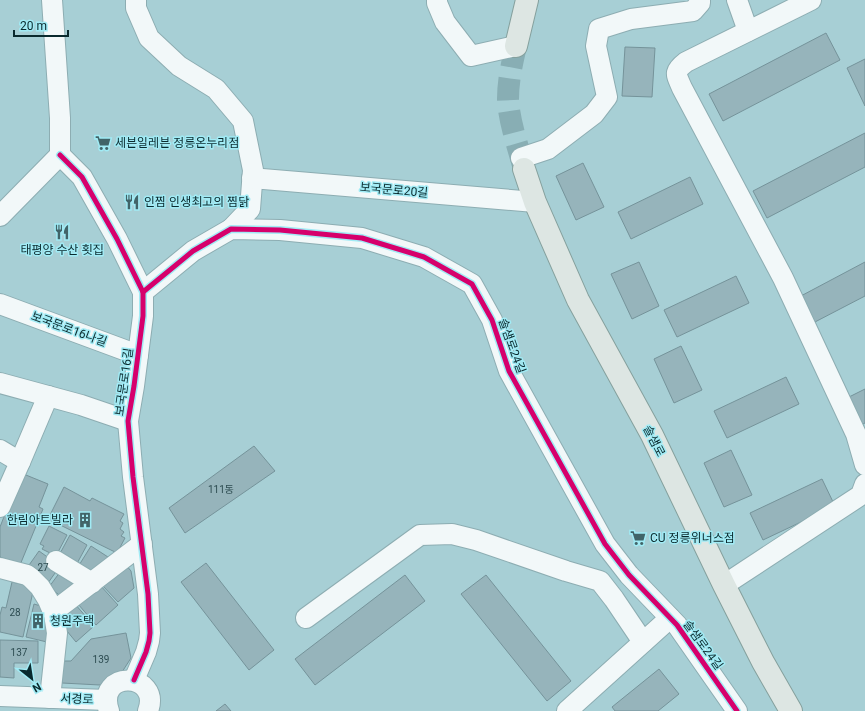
<svg xmlns="http://www.w3.org/2000/svg" width="865" height="711" font-family="Roboto,'Noto Sans KR',sans-serif">
<style>
.building{fill:#96b4bb;stroke:#75939a}
.lines{fill:none;stroke-linecap:round;stroke-linejoin:round}
.major-tunnel{stroke:#88aeb4;stroke-width:22;stroke-dasharray:22 11;stroke-linecap:butt}
.minor-casing{stroke:#8dadb2;stroke-width:22}
.major-casing{stroke:#85a09d;stroke-width:24}
.minor{stroke:#f2f8f9;stroke-width:20}
.major{stroke:#dde6e3;stroke-width:22}
.cycleway-casing{stroke:#a1ebf5;stroke-width:8}
.cycleway{stroke:#d6006c;stroke-width:5}
.labels{text-anchor:middle;dominant-baseline:central;stroke-width:3;stroke-linejoin:round;paint-order:stroke}
.number-label{font-size:10px;fill:#2d4c51}
.poi-label{font-size:12px;fill:#0a2a2e;stroke:#a1ebf5;text-anchor:start}
.street-label{font-size:12px;fill:#0a2a2e;stroke:#a1ebf5}
</style>
<rect width="100%" height="100%" fill="#a7cfd5"/>
<g class="building">
<path d="M826 33 840 60 723 121 709 94Z"/>
<path d="M625 47 655 48 652 97 622 96Z"/>
<path d="M865 59V106L847 68Z"/>
<path d="M865 133V167L767 218 753 191Z"/>
<path d="M583 163 604 207 576 220 556 176Z"/>
<path d="M690 177 703 204 631 239 618 212Z"/>
<path d="M639 262 659 306 632 319 611 274Z"/>
<path d="M865 262V296L813 323 799 297Z"/>
<path d="M736 276 749 303 677 337 664 310Z"/>
<path d="M681 346 702 390 674 403 654 359Z"/>
<path d="M786 377 799 404 727 438 714 411Z"/>
<path d="M865 389V423L861 425 847 398Z"/>
<path d="M254 446 275 471 185 533 169 508Z"/>
<path d="M731 450 752 495 724 507 704 463Z"/>
<path d="M21 473 48 484 39 507 43 509 20 565 0 557V527Z"/>
<path d="M822 479 835 506 763 540 750 513Z"/>
<path d="M64 487 90 501 92 498 124 514 120 521 123 523 120 529 124 532 121 536 125 538 117 553 48 519Z"/>
<path d="M49 526 67 535 57 554 53 556 49 554 50 553 42 549 44 546 40 544Z"/>
<path d="M70 535 87 545 74 569 57 559Z"/>
<path d="M91 546 108 557 98 573 76 570Z"/>
<path d="M39 551 60 566 48 583 27 568Z"/>
<path d="M206 563 274 650 249 670 181 582Z"/>
<path d="M126 565 131 571 134 588 118 602 102 585Z"/>
<path d="M63 568 70 580 74 584 63 598 49 587Z"/>
<path d="M405 575 425 601 315 685 295 659Z"/>
<path d="M486 575 571 681 547 701 461 594Z"/>
<path d="M12 582 34 587 23 637 0 632V615L2 607 6 608Z"/>
<path d="M100 585 118 605 96 625 78 604Z"/>
<path d="M34 604 44 607 42 615 47 616V642L26 637Z"/>
<path d="M75 604 94 626 76 642 62 625 66 622 61 617Z"/>
<path d="M126 633 131 658 122 672 100 685 62 683 63 661H71L91 639Z"/>
<path d="M0 640 38 641V663H14V678L0 677Z"/>
<path d="M659 669 679 694 658 711H615L612 707Z"/>
<path d="M225 704 231 711H216Z"/>
</g>
<g class="lines">
<path class="major-tunnel" d="M516 46C512 63 508 81 508 99 509 122 518 146 524 169"/>
<defs>
<g id="minor">
<path d="M136 0V8L149 38 179 66 216 89 243 121 253 170 250 209 231 229"/>
<path d="M437 0V3L445 22 471 56 516 46"/>
<path d="M737 0 748 31"/>
<path d="M811 0 686 62C673 72 676 74 682 88L783 278 856 434 865 465"/>
<path d="M60 155 82 177 117 239 143 292V316L134 386 128 421 133 477 148 594 150 633 149 641 146 652 134 680"/>
<path d="M521 158 548 149 594 114 607 97 596 46 599 29 631 19 693 11 700 3V0"/>
<path d="M252 178 535 202"/>
<path d="M0 216 60 155V118L52 0"/>
<path d="M143 292 193 251 231 229 280 230 362 238 424 257 472 284 492 320 509 371 605 544 629 575 677 625 737 711"/>
<path d="M0 304 138 355"/>
<path d="M0 383 81 405 128 421"/>
<path d="M0 450 20 462 0 507"/>
<path d="M20 462 48 396"/>
<path d="M56 561 92 583"/>
<path d="M0 568 27 575 31 578 40 587 48 600 54 614 57 633 50 698"/>
<path d="M724 585 861 495 865 484"/>
<path d="M53 612 142 544"/>
<path d="M306 618 420 535 452 534 476 540 566 571 600 581 614 599 643 642"/>
<path d="M0 696 107 700"/>
<path d="M109 711C95 669 162 672 148 711"/>
<path d="M567 711 670 618"/>
</g>
<g id="major">
<path d="M516 46 527 0"/>
<path d="M524 169 535 202 578 300 652 435 724 585 763 662 791 711"/>
</g>
</defs>
<use href="#minor" class="minor-casing"/>
<use href="#major" class="major-casing"/>
<use href="#minor" class="minor"/>
<use href="#major" class="major"/>
<defs>
<g id="cycleway">
<path d="M60 155 82 177 117 239 143 292V316L134 386 128 421 133 477 148 594 150 633 149 641 146 652 134 680"/>
<path d="M143 292 193 251 231 229 280 230 362 238 424 257 472 284 492 320 509 371 605 544 629 575 677 625 737 711"/>
</g>
</defs>
<use href="#cycleway" class="cycleway-casing"/>
<use href="#cycleway" class="cycleway"/>
</g>
<defs>
<symbol id="supermarket-bare" viewBox="-9 -9 18 18"><path d="M-6-5.5h2.5l.6 2H6L4.5 2H-2.5L-4.4-4H-6ZM-1.5 3.2a1.3 1.3 0 1 0 .1 0ZM3 3.2a1.3 1.3 0 1 0 .1 0Z" fill="#416468" stroke="#a1ebf5" stroke-width="2.5" paint-order="stroke"/></symbol>
<symbol id="restaurant-bare" viewBox="-9 -9 18 18"><path d="M-5-6h1v4h1v-4h1v4h1v-4h1v5L-1.5 .5V6h-2V.5L-5-1ZM5-6V6H3V1.5H1.5Q1.5-4 5-6Z" fill="#416468" stroke="#a1ebf5" stroke-width="2.5" paint-order="stroke"/></symbol>
<symbol id="building-bare" viewBox="-9 -9 18 18"><path d="M-4-6H4V6H1V3H-1V6H-4ZM-2.5-4.3h1.7v1.8h-1.7ZM.8-4.3h1.7v1.8H.8ZM-2.5-1h1.7V.8h-1.7ZM.8-1h1.7V.8H.8Z" fill="#416468" stroke="#a1ebf5" stroke-width="2.5" paint-order="stroke"/></symbol>
</defs>
<g fill-rule="evenodd">
<use href="#supermarket-bare" x="92" y="132" width="22" height="22"/>
<use href="#restaurant-bare" x="121" y="191" width="22" height="22"/>
<use href="#restaurant-bare" x="51" y="221" width="22" height="22"/>
<use href="#building-bare" x="74" y="509" width="22" height="22"/>
<use href="#supermarket-bare" x="627" y="527" width="22" height="22"/>
<use href="#building-bare" x="27" y="610" width="22" height="22"/>
</g>
<g class="labels">
<g class="number-label">
<text x="221" y="489">111동</text>
<text x="43" y="567">27</text>
<text x="15" y="612">28</text>
<text x="19" y="652">137</text>
<text x="101" y="659">139</text>
</g>
<g class="poi-label">
<text x="115" y="143">세븐일레븐 정릉온누리점</text>
<text x="144" y="202">인찜 인생최고의 찜닭</text>
<text x="62" y="250" text-anchor="middle">태평양 수산 횟집</text>
<text x="73" y="520" text-anchor="end">한림아트빌라</text>
<text x="650" y="538">CU 정릉위너스점</text>
<text x="50" y="621">청원주택</text>
</g>
<g class="street-label">
<text transform="translate(394 190) rotate(5)">보국문로20길</text>
<text transform="translate(69 329) rotate(20)">보국문로16나길</text>
<text transform="translate(512 346) rotate(70)">솔샘로24길</text>
<text transform="translate(124 382) rotate(-82)">보국문로16길</text>
<text transform="translate(654 441) rotate(63)">솔샘로</text>
<text transform="translate(703 645) rotate(54)">솔샘로24길</text>
<text transform="translate(77 699) rotate(2)">서경로</text>
</g>
</g>
<g transform="translate(32 679) rotate(150)" stroke="#a1ebf5" stroke-width="3" paint-order="stroke">
<path d="M0-3L7 15L0 10L-7 15Z" fill="#0a2a2e"/>
<text y="-6" font-size="11" font-weight="bold" text-anchor="middle" fill="#0a2a2e">N</text>
</g>
<path d="M14 30v6h54v-6" fill="none" stroke="#0a2a2e" stroke-width="2"/>
<text x="20" y="30" font-size="12" fill="#0a2a2e" stroke="#a1ebf5" stroke-width="3" paint-order="stroke">20 m</text>
</svg>
